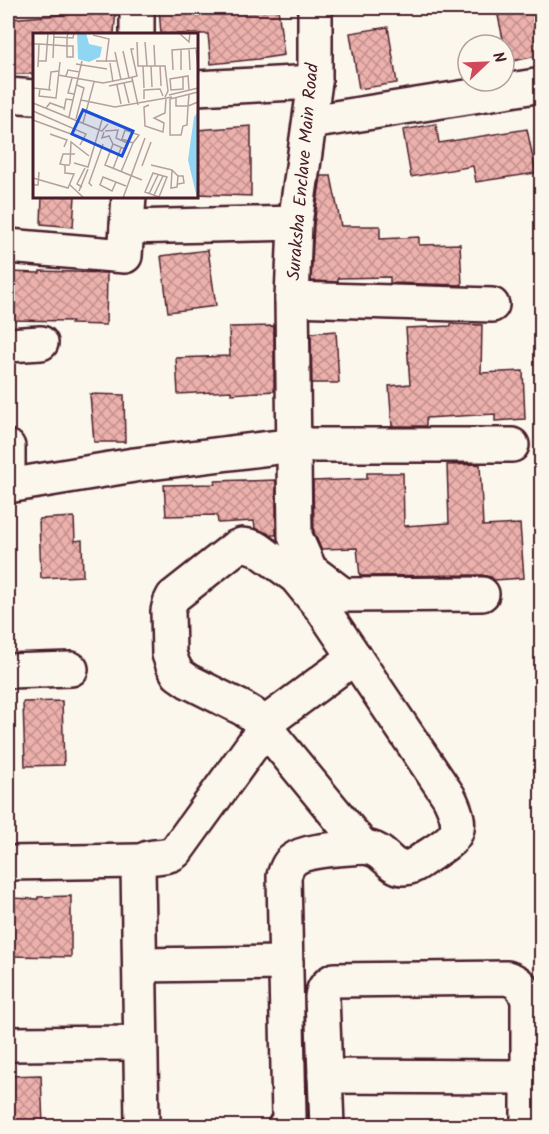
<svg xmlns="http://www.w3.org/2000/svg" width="549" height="1134" font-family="Kalam,sans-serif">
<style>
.building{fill:url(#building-cross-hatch);stroke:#4a1f2b;stroke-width:1.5}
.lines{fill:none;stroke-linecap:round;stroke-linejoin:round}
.minor-casing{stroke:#4a1f2b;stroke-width:38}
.minor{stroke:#fbf7ec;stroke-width:33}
.labels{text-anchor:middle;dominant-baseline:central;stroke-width:4.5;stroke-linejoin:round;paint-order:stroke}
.street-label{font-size:18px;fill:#4a1f2b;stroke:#fbf7ec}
.inset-road{fill:none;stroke:#b4a19f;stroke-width:1.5}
.view{fill:#1d4ed8;fill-opacity:0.15;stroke:#1d4ed8;stroke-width:3}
.inset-edge{fill:none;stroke:#4a1f2b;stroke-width:3}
</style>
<defs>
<pattern id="building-cross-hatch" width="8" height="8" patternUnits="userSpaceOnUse" patternTransform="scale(1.5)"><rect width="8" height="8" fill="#ecb1ac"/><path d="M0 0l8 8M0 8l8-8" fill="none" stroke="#c18f8c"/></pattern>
</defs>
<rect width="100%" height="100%" fill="#fbf7ec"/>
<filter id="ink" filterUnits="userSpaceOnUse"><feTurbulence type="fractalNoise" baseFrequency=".0167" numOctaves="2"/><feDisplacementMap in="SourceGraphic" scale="12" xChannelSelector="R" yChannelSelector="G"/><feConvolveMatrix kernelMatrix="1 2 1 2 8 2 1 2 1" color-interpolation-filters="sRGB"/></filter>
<g filter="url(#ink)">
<g class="building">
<path d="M85 8H116L114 34H34V74H8V19L84 13Z"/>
<path d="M159 8H278L284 55 258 59 211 64 208 34H161Z"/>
<path d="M515 8H542V55L508 62 497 11Z"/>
<path d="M388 27 397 83 359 89 350 33Z"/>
<path d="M436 124 439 143 527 129 536 173 476 182 473 166 411 177 403 130Z"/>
<path d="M251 126V196L196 194V130Z"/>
<path d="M321 176H331L341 226H380V239L419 237V245L460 244 462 285 390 283V277L338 278V282L311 281 314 225Z"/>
<path d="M42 196H75L73 227 41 224Z"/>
<path d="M208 250 216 306 168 312 161 256Z"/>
<path d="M40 271 107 273 106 325 71 324 72 321 8 320 9 272 40 273Z"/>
<path d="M451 324 482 325 481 373 523 371 525 419 495 421V414L426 418V426H392L389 386 410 384 406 328 451 326Z"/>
<path d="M274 326V391L231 394V391L178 394 176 358 230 356 229 327Z"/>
<path d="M336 331 339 383H312L311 333Z"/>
<path d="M90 394 124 395 125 442H94Z"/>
<path d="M480 464 483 526 520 524 524 578 494 580 491 577 482 575 360 576 357 548 321 549 314 532 313 481 367 479V473H403L404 526 449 523 447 465Z"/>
<path d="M245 480V481L276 480V535H271L255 528 254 521 218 523 217 515 166 516 164 485 215 484V481Z"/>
<path d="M74 517 75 541 82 540 83 576 41 578 39 519Z"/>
<path d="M62 701 64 765 25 766 23 702Z"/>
<path d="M71 896V957L8 956V898L38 899V897Z"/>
<path d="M41 1075 43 1126H8V1076Z"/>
</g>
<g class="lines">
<defs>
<g id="minor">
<path d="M315 8V82L295 223 292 299 295 536 310 570 343 595 482 594"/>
<path d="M137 34V8"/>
<path d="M196 88 315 82"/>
<path d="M8 95 34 97"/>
<path d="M310 122 542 85"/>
<path d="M127 227 295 223"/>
<path d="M8 246 125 256 129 196"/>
<path d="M292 299 492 305"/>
<path d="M8 345 41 343"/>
<path d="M8 447V486"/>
<path d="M8 486 134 465 295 445H512"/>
<path d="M355 657 263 725 363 847"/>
<path d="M8 671 71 669"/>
<path d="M8 863 140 861"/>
<path d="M140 965 286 963"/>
<path d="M8 1044 140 1043"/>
<path d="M325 1076 528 1077"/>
<path d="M143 1126 142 1123 138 866C145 852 165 861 176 851L254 743 261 732 263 725 252 714 242 708 188 681 178 674 173 665 169 654 168 611 170 603 173 597 235 548 242 545 250 546 258 549 296 577 323 610 449 797C466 832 457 837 428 856 420 861 413 868 403 868 388 867 385 848 363 847 346 849 306 849 293 860 288 864 286 870 284 876L289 1116 288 1123 285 1126"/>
<path d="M327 1126 322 997C323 988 327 984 334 980L507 978C520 982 525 989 528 1001V1126"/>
</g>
</defs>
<use href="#minor" class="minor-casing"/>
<use href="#minor" class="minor"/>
</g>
</g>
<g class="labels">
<g class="street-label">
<text transform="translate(304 172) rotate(-85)">Suraksha Enclave Main Road</text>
</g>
</g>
<g transform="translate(33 33)">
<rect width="165" height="165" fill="#fbf7ec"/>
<path d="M44 0H53L56 11 69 14 67 24 56 29 45 26ZM165 79V165H164L155 127 161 84Z" fill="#90d5f1"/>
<path class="inset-road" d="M146 0 156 9 157 0M60 2 76 6 73 29M21 4 40 5 41 0M104 9 105 33H132L135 58 132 64M112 9 114 33M0 11H6L21 12 34 13H40V24H34V4L35 0M121 12 122 33M148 16V37M156 16 157 37M163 16 165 36M82 19 88 47M20 25 21 0M6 28H13L15 0M63 28H84M77 30 80 49M43 31 74 36M110 33 111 55M118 33 119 54M127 33 128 53M5 34 6 11M140 37 139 17 165 15M25 42 70 50 96 45 90 18M33 43 35 37 47 39M150 44V56L138 57 137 46 155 43 156 57M39 45 35 60 41 61M96 45 104 43 98 16H101M99 45 105 72M91 50 96 70M84 52 88 71M76 53 100 48M0 55 18 57M7 56 6 63 23 65 27 29M16 57 18 39 26 38M165 59 137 66V102H148L150 93 154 92 155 73 165 69M136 62 165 55M143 65V73H155L156 62M111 66V57L127 56 130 63M48 67 82 74 139 64M0 70 69 98 75 91M116 72 111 74 112 93 130 99 131 90 121 85 132 80 133 66M13 75 17 70 31 75M31 77 33 66 40 67M0 78 53 101 47 112M36 84 49 28M43 86 51 55 44 52M0 87 38 101M50 90 61 49M71 99 69 105 76 103 80 111 92 116 94 110 83 105 85 97 72 98M17 101 34 107 31 114M80 111 72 132 109 147M41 130 55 134 69 87M37 131 38 109 56 123M32 132 27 131 30 121H42M118 132 139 137 145 143 144 154 138 155 139 137M109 133 118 109M80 136 88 115M88 139 100 110 89 106 92 97 106 102 100 110M120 140 134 144 126 164 112 159ZM0 145 35 155 41 141 32 140V132H37M83 149 79 158 67 152 70 144 93 153M145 151 151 150 150 143H145M0 152H5L6 139M37 152 51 165M59 153 56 150 70 111M49 154 44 151 52 135M46 158 55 136M116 161 125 142M121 162 130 143M90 165 112 105"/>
<path class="view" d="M50 77 100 98 89 123 39 101Z"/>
<rect width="165" height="165" class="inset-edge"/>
</g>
<rect width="549" height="1134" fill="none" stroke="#fbf7ec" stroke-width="30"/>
<rect x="15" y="15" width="519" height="1104" fill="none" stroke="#4a1f2b" stroke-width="2" filter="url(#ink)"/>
<g transform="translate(486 63) rotate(67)"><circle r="28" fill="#fbf7ec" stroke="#b4a19f" stroke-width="1.5"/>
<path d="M0-4.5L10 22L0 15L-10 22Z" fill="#d1495b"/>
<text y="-9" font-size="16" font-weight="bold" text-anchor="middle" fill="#4a1f2b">N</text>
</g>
</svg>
